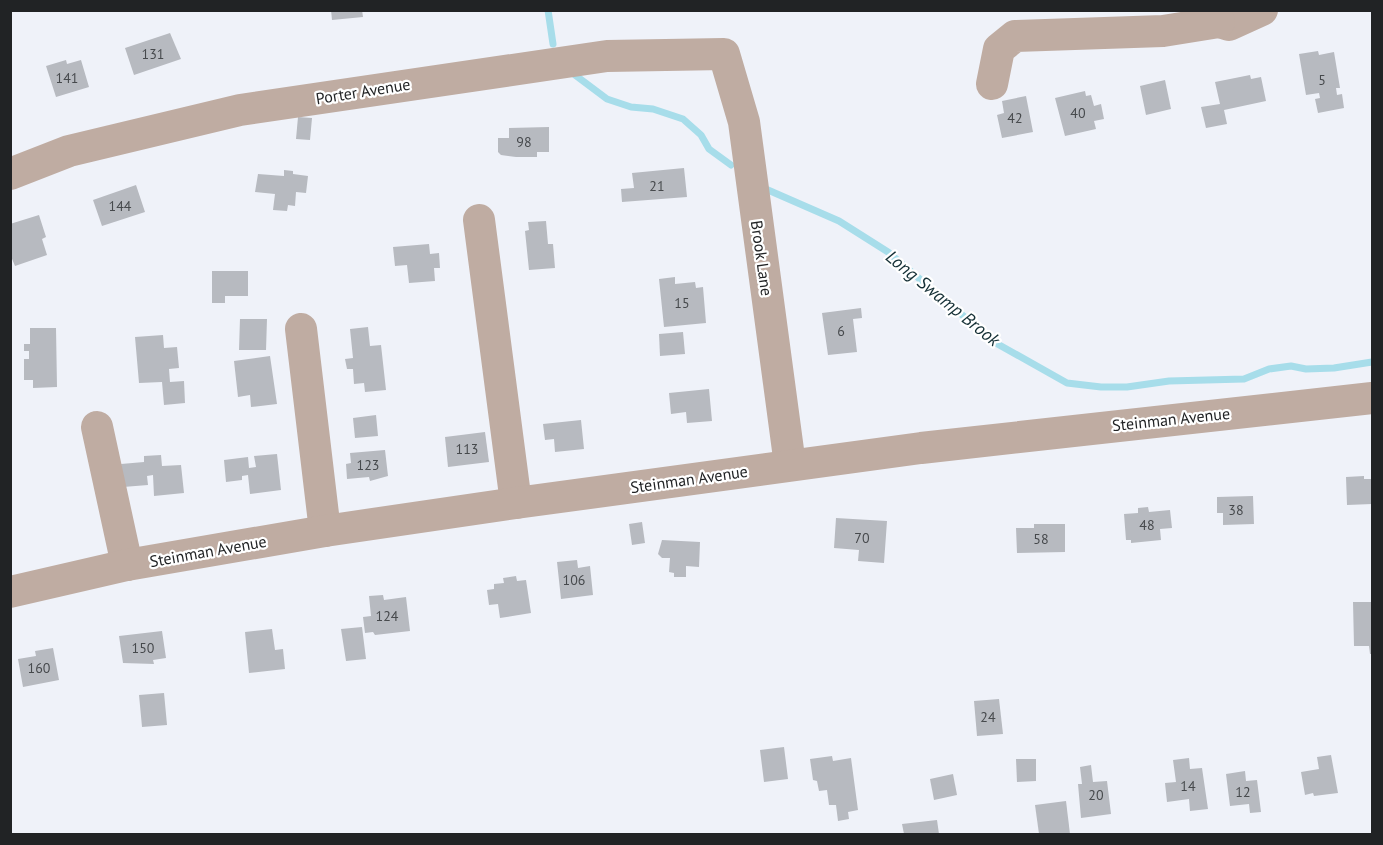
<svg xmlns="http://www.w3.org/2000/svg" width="1383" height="845" font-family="'PT Sans',sans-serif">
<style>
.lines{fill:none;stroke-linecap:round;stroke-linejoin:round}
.stream{stroke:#a7ddea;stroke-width:7}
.building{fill:#b7bac0}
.minor{stroke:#bfaca2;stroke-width:32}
.labels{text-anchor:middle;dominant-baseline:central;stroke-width:4.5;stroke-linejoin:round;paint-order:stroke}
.number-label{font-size:14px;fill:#46494c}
.street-label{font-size:16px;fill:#212325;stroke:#fff}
.water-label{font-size:18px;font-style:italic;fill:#142f35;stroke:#fff}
</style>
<rect width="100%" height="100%" fill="#eff2f9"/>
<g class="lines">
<g class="stream">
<path d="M548 10 553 44"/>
<path d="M575 75 607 99 631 107 653 109 683 119 701 135 709 149 731 165"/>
<path d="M768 190 839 221 888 252 994 342 1067 383 1101 387H1127L1169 381 1244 379 1269 369 1291 366 1306 369 1334 368 1372 362"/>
</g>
</g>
<g class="building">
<path d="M331 10H362L363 17 332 20Z"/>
<path d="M170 33 181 59 134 75 125 48Z"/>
<path d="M1318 51 1319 55 1334 52 1340 88H1336L1337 95 1342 94 1344 108 1318 113 1315 99 1320 98 1319 93 1306 95 1299 54Z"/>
<path d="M66 60 67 64 81 60 89 87 56 97 46 66Z"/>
<path d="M1250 75 1251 79 1261 77 1266 101 1224 110 1227 124 1206 128 1201 107 1220 104 1215 82Z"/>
<path d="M1165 80 1171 109 1146 115 1140 86Z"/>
<path d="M1085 91 1086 96 1091 95 1094 106 1101 104 1104 119 1094 121 1096 129 1065 136 1055 98Z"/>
<path d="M1026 96 1033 132 1002 138 997 115 1004 113 1002 101Z"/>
<path d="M298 117 312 118 310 140 296 139Z"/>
<path d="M549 127V152H537V157H516L501 155 498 152V138H509V128Z"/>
<path d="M684 168 687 197 622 202 621 189 634 188 632 173Z"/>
<path d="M284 170 293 171V174L308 176 306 193 296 192 295 206 288 205 287 211 273 210 275 194 255 192 258 174 284 176Z"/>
<path d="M136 185 145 212 102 226 93 200Z"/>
<path d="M39 215 46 237 42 239 47 255 15 266 10 254V224Z"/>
<path d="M546 221 548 244H553L555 268 529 270 525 231 529 230 528 222Z"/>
<path d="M429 244 430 254 439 253 440 268H434L435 281 409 283 407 265 395 266 393 247Z"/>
<path d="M212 271H248V296H225V303H212Z"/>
<path d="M675 277V284L695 282 696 288 703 287 706 323 664 327 659 279Z"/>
<path d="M861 308 862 318 853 319 857 352 828 355 822 313Z"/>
<path d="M240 319H267L266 350H239Z"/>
<path d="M368 327 370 346 381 345 386 390 365 392 364 383 354 384 353 369H347L345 359 353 358 350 329Z"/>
<path d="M30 328H56L57 387 33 388V380H24V359H29V351H24V344H30Z"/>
<path d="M683 332 685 354 660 356 659 334Z"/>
<path d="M163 335 164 348 177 347 179 368 169 369 170 382 184 381 185 403 164 405 162 382 139 383 135 337Z"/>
<path d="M270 356 277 404 251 407 250 395 238 397 234 361Z"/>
<path d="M709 389 712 421 687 423 686 412 671 414 669 393Z"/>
<path d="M376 415 378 436 355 438 353 418Z"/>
<path d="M581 420 584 449 555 452 554 439 545 440 543 424Z"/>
<path d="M485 432 489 462 448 467 445 437Z"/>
<path d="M385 450 388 476 370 481 369 477 347 479 346 464 351 463 350 453Z"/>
<path d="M277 454 281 490 250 494 248 475 242 476V480L226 482 224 460 248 457 249 468 256 467 254 456Z"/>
<path d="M161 455 162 466 181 465 184 493 154 496 153 475 147 476 148 485 123 487 121 464 144 462V456Z"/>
<path d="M1364 476V479H1372V504L1347 505 1346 477Z"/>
<path d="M1253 496 1254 524 1223 525V513H1217V497Z"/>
<path d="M1148 507 1149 512 1170 510 1172 528 1160 529 1161 540 1131 543V540H1126L1124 514 1138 513V508Z"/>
<path d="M836 518 887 521 884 563 858 561 859 550 834 548Z"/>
<path d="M642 522 645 543 632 545 629 524Z"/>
<path d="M1034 524H1065V552L1017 553 1016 528H1034Z"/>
<path d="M662 540 700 542 699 567 686 566V577H674V573L669 572 670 558H662L658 554Z"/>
<path d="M577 560 578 568 590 566 593 595 561 599 557 562Z"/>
<path d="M516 576 517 581 526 580 531 613 500 618 498 604 489 605 487 590 494 589V584L504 583 503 578Z"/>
<path d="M383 595 384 600 406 597 410 631 375 635 373 632 365 633 363 617 371 616 369 596Z"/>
<path d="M1353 602H1371L1372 654H1370L1369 646H1354Z"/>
<path d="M362 627 366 659 346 661 341 629Z"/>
<path d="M272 629 275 650 283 649 285 669 249 673 245 632Z"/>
<path d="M162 631 166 658 153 660 154 664 123 663 119 636Z"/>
<path d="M53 648 59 680 23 687 18 659 36 656 35 651Z"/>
<path d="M164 693 167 725 142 727 139 695Z"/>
<path d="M999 699 1003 734 977 736 974 701Z"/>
<path d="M784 747 788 779 764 782 760 750Z"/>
<path d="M1331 755 1338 793 1314 796 1313 793 1305 795 1301 772 1319 769 1317 757Z"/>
<path d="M832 756 833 761 851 758 858 810 848 812 849 819 838 821 836 805H829L827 790 819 791 817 781 813 780 810 759Z"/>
<path d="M1189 758 1190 769 1202 768 1208 809 1190 811 1189 799 1167 802 1165 783 1176 782 1173 760Z"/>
<path d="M1016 759H1036V781L1017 782Z"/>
<path d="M1091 765 1093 782 1107 781 1111 814 1081 818 1078 784H1082L1080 767Z"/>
<path d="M1245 771 1246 781 1257 780 1261 812 1250 813 1249 804 1230 806 1226 774Z"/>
<path d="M953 774 957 795 934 800 930 779Z"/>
<path d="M1066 801 1070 834H1039L1035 805Z"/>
<path d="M937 820 939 834H904L902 824Z"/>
</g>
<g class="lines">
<g class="minor">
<path d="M1200 16 1229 25 1262 10"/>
<path d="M992 84 999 49 1015 36 1163 31 1219 22"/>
<path d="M10 174 69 151 240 110 607 56 724 54 744 122 790 465"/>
<path d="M479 220 516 503"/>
<path d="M301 329 325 531"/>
<path d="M97 427 127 565"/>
<path d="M10 592 127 565 325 531 516 503 921 448 1372 398"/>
</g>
</g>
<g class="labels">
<g class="number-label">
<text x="153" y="54">131</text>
<text x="67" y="78">141</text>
<text x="1322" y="80">5</text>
<text x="1078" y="113">40</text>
<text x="1015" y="118">42</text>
<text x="524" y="142">98</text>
<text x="657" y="186">21</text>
<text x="120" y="206">144</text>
<text x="682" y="303">15</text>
<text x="841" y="331">6</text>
<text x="467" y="449">113</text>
<text x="368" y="465">123</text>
<text x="1236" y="510">38</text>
<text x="1147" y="525">48</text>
<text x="862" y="538">70</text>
<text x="1041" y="539">58</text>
<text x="574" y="580">106</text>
<text x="387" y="616">124</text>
<text x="143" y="648">150</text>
<text x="39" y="668">160</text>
<text x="988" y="717">24</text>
<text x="1188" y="786">14</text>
<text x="1243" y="792">12</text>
<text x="1096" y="795">20</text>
</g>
<g class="street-label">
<text transform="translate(363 91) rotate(-9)">Porter Avenue</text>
<text transform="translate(762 258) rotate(82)">Brook Lane</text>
<text transform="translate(1171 419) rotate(-6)">Steinman Avenue</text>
<text transform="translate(689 479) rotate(-8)">Steinman Avenue</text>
<text transform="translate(208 551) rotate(-10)">Steinman Avenue</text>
</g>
<g class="water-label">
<text transform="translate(943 298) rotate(39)">Long Swamp Brook</text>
</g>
</g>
<rect width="1383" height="845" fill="none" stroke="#212325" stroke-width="24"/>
</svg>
